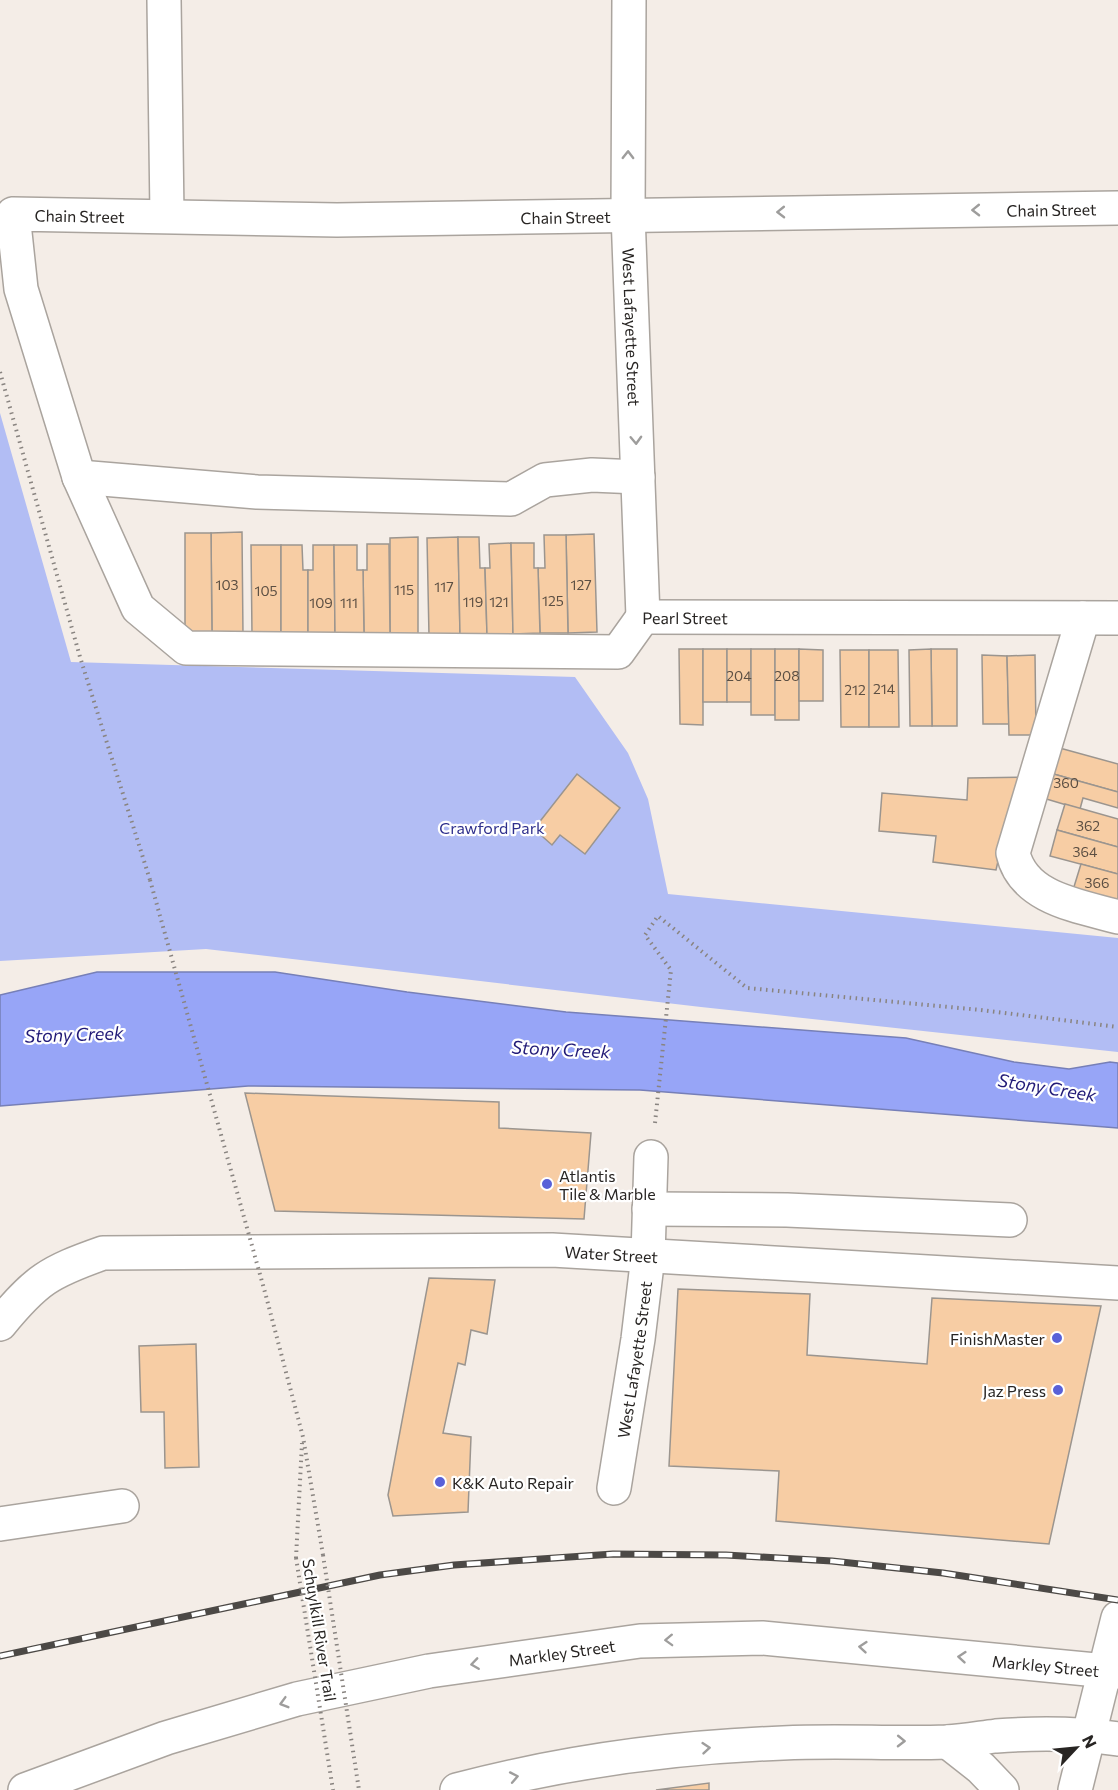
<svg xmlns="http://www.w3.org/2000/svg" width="1118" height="1790" font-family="Commissioner,sans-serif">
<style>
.green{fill:#b2bdf4}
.water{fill:#97a5f7;stroke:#767fb7;stroke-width:1.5}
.building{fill:#f7cda4;stroke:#9b958f;stroke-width:1.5}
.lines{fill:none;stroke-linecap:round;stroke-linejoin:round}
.minor-casing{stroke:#aaa49e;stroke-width:36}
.major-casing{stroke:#aaa49e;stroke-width:36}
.highway-casing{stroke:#aaa49e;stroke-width:36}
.path{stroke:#898480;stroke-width:4;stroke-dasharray:1.5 4.5;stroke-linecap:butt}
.minor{stroke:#fff;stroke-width:33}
.major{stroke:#fff;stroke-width:33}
.highway{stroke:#fff;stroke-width:33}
.rail-casing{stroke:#4c4946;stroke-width:7}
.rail{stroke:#fff;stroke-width:4.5;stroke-dasharray:14;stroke-linecap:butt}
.path-bridge{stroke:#898480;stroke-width:4;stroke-dasharray:1.5 4.5;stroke-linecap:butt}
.oneway{stroke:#9e9d9c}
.poi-dot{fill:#5961d8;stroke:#fff;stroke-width:2}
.labels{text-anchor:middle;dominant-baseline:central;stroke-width:4.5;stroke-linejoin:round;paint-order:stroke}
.number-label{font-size:14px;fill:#5c4f43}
.street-label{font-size:16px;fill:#282523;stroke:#fff}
.park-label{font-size:16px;fill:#2e2f8c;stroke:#fff}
.poi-label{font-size:16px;fill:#282523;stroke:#fff;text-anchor:start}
.water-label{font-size:18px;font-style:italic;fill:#211a77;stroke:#fff}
</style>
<rect width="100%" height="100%" fill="#f4ede7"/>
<path class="green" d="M0 413 71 662 575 677 628 753 648 799 668 894 1118 938V1052L701 1007 206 949 0 961Z"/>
<path class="water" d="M97 972H275L407 992 566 1012 906 1038 1014 1062 1069 1069 1110 1062 1118 1063V1128L640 1090 248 1086 0 1106V995Z"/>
<g class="building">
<path d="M242 532 243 635H212L211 533Z"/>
<path d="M185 533H211L212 635H185Z"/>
<path d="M594 534 597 632 568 633 566 535Z"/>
<path d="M544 535H566L568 633H540L538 568H545Z"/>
<path d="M418 537V634H390V538Z"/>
<path d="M458 537 460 635 429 636 427 538Z"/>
<path d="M458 537H479L480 568H485L487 635H460Z"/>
<path d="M511 543 513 634 487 635 485 568H490L489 544Z"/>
<path d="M511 543H534V568H538L540 633 513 634Z"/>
<path d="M367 544H389L390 634H364L363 570H367Z"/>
<path d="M251 545H281V634L252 635Z"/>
<path d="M281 545H302L303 570H308V634H281Z"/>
<path d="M313 545H334L335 634H308V570H313Z"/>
<path d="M334 545H357V570H363L364 634H335Z"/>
<path d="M679 649H703V725L680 724Z"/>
<rect x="703" y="649" width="24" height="53"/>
<rect x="727" y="649" width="24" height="53"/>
<rect x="751" y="649" width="24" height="66"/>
<rect x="775" y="649" width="24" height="71"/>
<path d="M799 649 823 650V701H799Z"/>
<path d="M931 649H957V726H932Z"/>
<path d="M931 649 932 726H910L909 650Z"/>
<path d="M840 650H869V727H841Z"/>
<path d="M869 650H898L899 727H869Z"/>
<path d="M982 655 1007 656 1009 724H983Z"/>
<path d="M1035 655 1036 735H1009L1007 656Z"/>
<path d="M1056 747 1118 764V792L1050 773Z"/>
<path d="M1050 773 1118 792V808L1083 798 1080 809 1043 798Z"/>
<path d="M577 774 620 808 585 854 560 835 552 845 534 829Z"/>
<path d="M1027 777 1002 844 996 870 933 862 936 836 879 831 882 793 967 800 968 778Z"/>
<path d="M1065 804 1118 819V847L1057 830Z"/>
<path d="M1057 830 1118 847V874L1050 856Z"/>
<path d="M1081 864 1118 874V902L1073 890Z"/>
<path d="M245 1093 499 1102V1128L591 1133 584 1219 275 1211Z"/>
<path d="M429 1278 495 1280 487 1334 471 1330 465 1365 458 1363 443 1433 471 1437 468 1512 393 1516 388 1495Z"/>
<path d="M678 1289 810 1294 807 1355 927 1364 932 1298 1101 1306 1049 1544 776 1521 779 1471 669 1466Z"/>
<path d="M196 1344 199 1467 165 1468 164 1412H141L139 1346Z"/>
<path d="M709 1783V1790H656Z"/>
</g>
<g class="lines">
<defs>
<g id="minor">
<path d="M164 0 167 215"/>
<path id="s1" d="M629 0 628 214 643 617"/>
<path d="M79 477 257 492 511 499 545 480 592 475 638 477"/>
<path id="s2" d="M643 617 618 652 186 648 138 608 79 477 21 289 13 214 337 220 1118 208"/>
<path id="s3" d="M643 617 1118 618"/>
<path d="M1083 618 1013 853C1023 899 1080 906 1118 917"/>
<path d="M649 1209 787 1210 1010 1220"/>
<path id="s4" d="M0 1324C36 1280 49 1272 103 1253L552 1250 1118 1283"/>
<path id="s5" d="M614 1488 638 1339 648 1256 651 1157"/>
<path d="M0 1524 122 1506"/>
</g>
<path id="major" d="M1075 1790 1118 1618"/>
<g id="highway">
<path d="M948 1742 981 1768 1002 1790"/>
<path id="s6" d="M25 1790 166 1738 297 1699 429 1671 640 1641 762 1638 1118 1672"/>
<path d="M457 1790C563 1762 674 1747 783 1743 838 1740 892 1744 947 1742 963 1741 980 1738 996 1736 1036 1733 1078 1733 1118 1739"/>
</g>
</defs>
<use href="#minor" class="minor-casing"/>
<use href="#major" class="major-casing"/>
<use href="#highway" class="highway-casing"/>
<g class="path">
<path d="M0 372 80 657 150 880"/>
<path d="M655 1123 671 970 645 935 658 916 747 988 981 1010 1118 1027"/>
<path d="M266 1296 303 1437 323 1555"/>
<path d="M296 1558 302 1443"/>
</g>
<use href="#minor" class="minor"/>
<use href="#major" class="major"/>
<use href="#highway" class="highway"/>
<defs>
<path id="rail" d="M0 1656 380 1575 454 1565 613 1554 726 1555 832 1561 943 1573 1118 1600"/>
</defs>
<use href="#rail" class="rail-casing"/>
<use href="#rail" class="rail"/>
<g class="path-bridge">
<path d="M150 880 266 1296"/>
<path d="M323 1555 359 1790"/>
<path d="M296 1558 333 1790"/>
</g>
</g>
<defs><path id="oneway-chevron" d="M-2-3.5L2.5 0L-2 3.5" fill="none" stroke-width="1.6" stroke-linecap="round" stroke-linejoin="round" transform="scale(1.5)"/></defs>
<g class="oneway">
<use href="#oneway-chevron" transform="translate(628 155) rotate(-89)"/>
<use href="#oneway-chevron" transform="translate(976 210) rotate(179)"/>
<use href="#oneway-chevron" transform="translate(781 212) rotate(179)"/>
<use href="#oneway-chevron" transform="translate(636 440) rotate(88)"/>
<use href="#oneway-chevron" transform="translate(669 1640) rotate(178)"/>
<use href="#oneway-chevron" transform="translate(863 1647) rotate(-175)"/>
<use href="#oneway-chevron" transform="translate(962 1657) rotate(-175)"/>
<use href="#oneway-chevron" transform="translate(475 1664) rotate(172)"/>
<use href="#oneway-chevron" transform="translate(284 1703) rotate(164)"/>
<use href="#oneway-chevron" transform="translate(901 1741) rotate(1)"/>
<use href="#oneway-chevron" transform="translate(706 1748) rotate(-5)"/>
<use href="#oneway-chevron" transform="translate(514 1777) rotate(-11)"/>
</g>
<g class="poi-dot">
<circle cx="547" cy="1184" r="6"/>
<circle cx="1057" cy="1338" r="6"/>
<circle cx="1058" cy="1390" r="6"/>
<circle cx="440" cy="1482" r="6"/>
</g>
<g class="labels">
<g class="number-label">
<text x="227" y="584">103</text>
<text x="581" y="584">127</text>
<text x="444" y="586">117</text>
<text x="404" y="589">115</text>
<text x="266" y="590">105</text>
<text x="553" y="600">125</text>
<text x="473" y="601">119</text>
<text x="499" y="601">121</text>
<text x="321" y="602">109</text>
<text x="349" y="602">111</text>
<text x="739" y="675">204</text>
<text x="787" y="675">208</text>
<text x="884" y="688">214</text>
<text x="855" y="689">212</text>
<text x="1066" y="782">360</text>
<text x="1088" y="825">362</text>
<text x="1085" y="851">364</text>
<text x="1097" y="882">366</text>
</g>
<g class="street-label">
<text stroke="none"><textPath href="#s2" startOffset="1992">Chain Street</textPath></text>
<text stroke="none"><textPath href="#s2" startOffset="1020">Chain Street</textPath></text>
<text stroke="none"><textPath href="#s2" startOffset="1506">Chain Street</textPath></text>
<text stroke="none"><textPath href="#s1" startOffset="327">West Lafayette Street</textPath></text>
<text stroke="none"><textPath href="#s3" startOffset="42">Pearl Street</textPath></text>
<text stroke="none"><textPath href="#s4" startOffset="636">Water Street</textPath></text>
<text stroke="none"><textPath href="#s5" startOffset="130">West Lafayette Street</textPath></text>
<text transform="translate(320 1630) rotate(81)">Schuylkill River Trail</text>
<text stroke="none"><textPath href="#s6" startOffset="556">Markley Street</textPath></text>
<text stroke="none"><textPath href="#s6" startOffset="1042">Markley Street</textPath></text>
</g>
<g class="park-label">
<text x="492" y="827">Crawford Park</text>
</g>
<g class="poi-label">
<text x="559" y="1175">Atlantis<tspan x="559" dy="18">Tile &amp; Marble</tspan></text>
<text x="1045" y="1338" text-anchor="end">FinishMaster</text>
<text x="1046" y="1390" text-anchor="end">Jaz Press</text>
<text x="452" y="1482">K&amp;K Auto Repair</text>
</g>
<g class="water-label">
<text transform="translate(74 1034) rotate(-2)">Stony Creek</text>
<text transform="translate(561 1049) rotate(3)">Stony Creek</text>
<text transform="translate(1047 1087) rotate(9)">Stony Creek</text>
</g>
</g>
<g transform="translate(1076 1748) rotate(64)" stroke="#ffffff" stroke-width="4.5" paint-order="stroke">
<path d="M0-4.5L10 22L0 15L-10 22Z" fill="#282523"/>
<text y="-9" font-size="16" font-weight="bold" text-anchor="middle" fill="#282523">N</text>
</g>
</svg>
